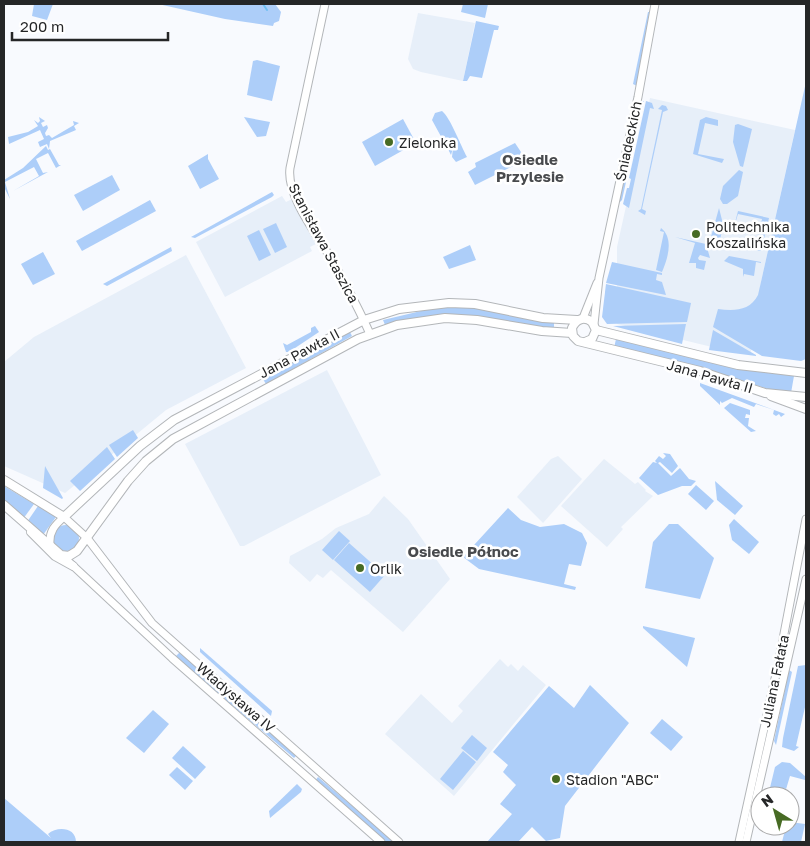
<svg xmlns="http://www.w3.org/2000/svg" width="810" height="846" font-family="'Golos Text',sans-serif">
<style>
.built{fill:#e7eff9}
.green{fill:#adcef9}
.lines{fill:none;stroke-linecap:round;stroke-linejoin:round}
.stream{stroke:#70bff2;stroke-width:2}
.tertiary-casing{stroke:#b3b6b9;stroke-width:9}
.secondary-casing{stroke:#b3b6b9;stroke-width:10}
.tertiary{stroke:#fff;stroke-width:7}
.secondary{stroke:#fff;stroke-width:8}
.poi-dot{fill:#476b24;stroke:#fff;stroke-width:2}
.labels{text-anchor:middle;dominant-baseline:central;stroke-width:5;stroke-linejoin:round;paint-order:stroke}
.street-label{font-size:14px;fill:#252627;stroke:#fff}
.poi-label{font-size:14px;fill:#252627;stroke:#fff;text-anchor:start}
.neighbourhood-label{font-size:15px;font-weight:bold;fill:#484a4d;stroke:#fff}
</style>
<rect width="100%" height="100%" fill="#f8fafe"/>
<g class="built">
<path d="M418 13 475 23 463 81 421 72 413 69 408 59Z"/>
<path d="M650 98 795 130 761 282 751 352 712 347 617 324V247Z"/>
<path d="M282 196 286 202 292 199 316 244 310 247 312 251 225 297 196 242Z"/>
<path d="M186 255 246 368 166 410 65 493 4 466V362L34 337Z"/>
<path d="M327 370 381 475 244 546H240L185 444Z"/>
<path d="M558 456 582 479 543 523 517 497 551 459Z"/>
<path d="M604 459 635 484 638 482 646 490 645 491 653 496 621 527 623 529 607 547 561 506Z"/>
<path d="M384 496 408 519 450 579 403 632 331 570 323 578 317 574 310 582 289 563 290 556 322 539 336 528 369 514Z"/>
<path d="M500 659 508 667 511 664 518 671 523 665 546 685 454 796 385 734 421 694 452 723 463 711 458 706Z"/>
</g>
<g class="green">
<path d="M34 4H53L47 20 32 16Z"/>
<path d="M158 4H275L281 12 279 21 274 23 273 26 225 19Z"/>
<path d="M463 4H488L485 18 461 12Z"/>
<path d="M648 12H650L637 86 633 84Z"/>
<path d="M476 21 499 26 498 30H494L482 78 470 76 467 81H463Z"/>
<path d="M257 60 280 66 272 101 247 95 253 61Z"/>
<path d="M806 82V359L801 361 762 356 713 327 718 309C734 311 750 311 758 295Z"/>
<path d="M644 101 622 200 620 202 618 201 640 103Z"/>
<path d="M646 101 652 103 654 109 650 108 629 208 632 210 623 204 627 188H629L631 179 629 178Z"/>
<path d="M662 105 666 106 668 110 663 112 642 209 646 211 645 215 638 211 641 209 662 110 658 109Z"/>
<path d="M442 111C450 117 461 146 467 157L456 162 452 157 453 148 451 155 446 145 454 138 444 142 432 120 435 113Z"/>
<path d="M39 117 45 121 41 123 43 127 47 125 48 128 45 133 46 136 49 135 52 138 74 125 73 121 79 123 74 126 76 130 50 141 49 149 47 144 40 147 38 142 44 139 40 130 9 144 8 137 28 132 38 126 34 120 38 123 40 121Z"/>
<path d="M244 117 270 122 266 136 257 137Z"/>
<path d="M706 117 718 120V126L705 123 698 154 724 159 722 163 693 154 700 120Z"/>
<path d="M403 119 416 143 375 166 362 142Z"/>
<path d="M738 124 752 129 743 167 740 166 733 142 735 125Z"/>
<path d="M515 143 521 152 515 165 475 185 468 172 476 167 475 163Z"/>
<path d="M46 146 48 150 50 149 59 165H61L56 168 48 153 36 159 43 173 48 172 13 191 39 176 34 167 5 182 10 199 4 187V180L23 168Z"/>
<path d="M208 154V159L219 179 200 189 188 166Z"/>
<path d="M739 170 743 172 738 196 727 204H723L720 199 723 186Z"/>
<path d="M112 175 120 190 83 211 74 195Z"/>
<path d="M272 192 274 195 272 197 195 238 191 237Z"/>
<path d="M150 200 156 211 82 251 76 241Z"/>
<path d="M719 208 723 224 720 241 717 242 713 241 711 237Z"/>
<path d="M738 211 769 218 761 251 750 249H755L762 219 738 214 732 234Z"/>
<path d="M276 223 287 247 275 253 263 229Z"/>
<path d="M661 228C674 238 668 258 662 272L656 270 664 232 660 231Z"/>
<path d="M259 230 271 255 259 261 247 236Z"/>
<path d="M675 237 706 244 710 258 700 255 698 258 699 260 706 261 704 270 696 268V263H689L695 243Z"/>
<path d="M470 245 476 260 449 269 443 257Z"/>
<path d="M171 247 172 251 107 286 103 284Z"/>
<path d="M43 252 55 274 33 285 21 264Z"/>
<path d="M729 256 761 262V263L756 262 754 276 744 274 743 277V269L724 261Z"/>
<path d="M612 262 662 273V275L657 274 656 280 662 282 666 295 606 283Z"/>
<path d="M606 284 691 303 687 322 607 324 602 317Z"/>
<path d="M442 306 491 309 554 322V329L441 315 385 325 383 320Z"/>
<path d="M686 324 682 344 613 326Z"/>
<path d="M315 326 319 332 289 352H286L283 343 287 345 311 332V328Z"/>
<path d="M349 330 352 336 266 384 261 376Z"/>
<path d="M713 330 756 355V356L709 350Z"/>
<path d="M616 339 743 369 794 376 791 393 771 390 719 373 614 348Z"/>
<path d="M700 383 785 414 781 417 779 414 776 416 773 414 774 410 756 404 754 407 732 398 722 403 720 401V405L700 386Z"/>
<path d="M730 403 750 410V415L746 414 745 418H749L748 426 756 431 751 432 724 408Z"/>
<path d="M133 430 138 438 117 457 109 445Z"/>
<path d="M107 447 115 459 80 491 70 481Z"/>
<path d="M663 453 670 454 678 466 672 473 660 462 658 463 671 476 680 468 689 479 696 481 691 486H682L658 495 639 478 653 462 657 463 655 461 659 456 663 459 666 456Z"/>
<path d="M45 466 63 498 62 499 43 488Z"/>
<path d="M715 481 743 506 735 515 717 500Z"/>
<path d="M696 485 714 501 706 510 688 494Z"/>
<path d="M4 486 34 504 23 519 4 501Z"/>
<path d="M38 506 56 517 43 535 27 522Z"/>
<path d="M508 508 521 520 540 527 564 524 582 533 587 543 581 566 569 564 564 584 576 587 575 590 479 569 463 557Z"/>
<path d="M734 519 759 542 749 554 732 540 729 525Z"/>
<path d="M669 524H678L714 558 700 599 645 588 653 542Z"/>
<circle cx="66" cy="538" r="13"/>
<path d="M339 531 350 541 333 560 322 550Z"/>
<path d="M349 543 385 575 370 592 334 560Z"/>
<path d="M643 626 695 638 687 667 643 628Z"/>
<path d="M200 648 272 711 271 716 200 652Z"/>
<path d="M180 652 297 755 294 758 175 657Z"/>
<path d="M806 665V703L796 746 799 747 794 751 782 747 783 738 798 666Z"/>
<path d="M789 670 792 672 776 745 774 741Z"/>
<path d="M590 685 629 723 565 806 560 838 546 841 532 827 518 842H487L512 814 500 804 516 785 503 772 508 765 493 752 549 686 574 708Z"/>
<path d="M153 710 169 724 144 753 126 738Z"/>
<path d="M662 719 683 737 671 751 650 733Z"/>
<path d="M472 735 487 748 477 761 461 748Z"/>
<path d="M183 746 206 767 195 779 172 758Z"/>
<path d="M463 751 476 762 453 790 440 779Z"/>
<path d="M782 762 790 763 806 777 805 780 790 776 784 796H768L775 767Z"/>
<path d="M177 767 193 781 185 790 169 775Z"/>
<path d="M318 777 395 842H384L315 781Z"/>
<path d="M297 784 302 789 301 792 270 818 269 811Z"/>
<path d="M4 798 51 838 48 834C57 826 76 827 76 842H4Z"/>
<path d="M790 822 805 824 801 842H782L786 826H790Z"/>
</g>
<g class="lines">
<path class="stream" d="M263 4 267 10"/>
<defs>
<g id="tertiary">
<path d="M325 4 290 168C286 197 319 237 333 262 346 285 359 309 370 334"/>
<path d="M583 318 597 283"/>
<path d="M594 324 599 278 638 97 655 4"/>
<path d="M50 544C49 531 55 525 64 517L87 538 152 623 399 842"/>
<path d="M69 562 172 658 381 842"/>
<path d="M739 842 778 665 806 519"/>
<path d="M746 842 806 579"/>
</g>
<g id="secondary">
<path d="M596 330 738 365 806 373"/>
<path d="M585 342 592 339 596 330 592 322C584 316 576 319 572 328L573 336 578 341 700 371 765 393 806 397"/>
<path d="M771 396 806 409"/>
<path d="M4 480 64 517 140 446 174 420 364 320 399 309 449 303 475 304 543 318 577 320"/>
<path d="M4 505 61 555 69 556 77 551 128 481 146 461 173 439 358 339 397 325 445 318 477 320 542 331 572 333"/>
<path d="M31 532 55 556 73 566"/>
</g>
</defs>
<use href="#tertiary" class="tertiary-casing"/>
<use href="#secondary" class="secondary-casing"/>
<use href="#tertiary" class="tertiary"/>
<use href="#secondary" class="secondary"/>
</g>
<g class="poi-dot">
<circle cx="389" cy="142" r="5"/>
<circle cx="696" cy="234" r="5"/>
<circle cx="360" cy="568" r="5"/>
<circle cx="556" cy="779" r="5"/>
</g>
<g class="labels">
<g class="street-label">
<text transform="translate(628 141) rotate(-78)">Śniadeckich</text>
<text transform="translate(324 243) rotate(62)">Stanisława Staszica</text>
<text transform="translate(299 353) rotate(-28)">Jana Pawła II</text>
<text transform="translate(710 376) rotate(16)">Jana Pawła II</text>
<text transform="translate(774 681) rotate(-78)">Juliana Fałata</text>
<text transform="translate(236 697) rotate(41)">Władysława IV</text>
</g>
<g class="poi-label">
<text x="399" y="142">Zielonka</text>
<text x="706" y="226">Politechnika<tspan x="706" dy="16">Koszalińska</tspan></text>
<text x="370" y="568">Orlik</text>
<text x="566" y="779">Stadion "ABC"</text>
</g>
<g class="neighbourhood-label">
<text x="530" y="159">Osiedle<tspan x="530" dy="17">Przylesie</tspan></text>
<text x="463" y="551">Osiedle Północ</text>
</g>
</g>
<rect width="810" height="846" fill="none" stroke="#252627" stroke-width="10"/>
<g transform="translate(775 811) rotate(323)"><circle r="24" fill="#ffffff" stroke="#a8a8a9"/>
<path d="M0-4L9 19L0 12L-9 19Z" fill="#476b24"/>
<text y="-8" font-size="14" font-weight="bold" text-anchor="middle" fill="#252627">N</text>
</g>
<path d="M12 32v8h156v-8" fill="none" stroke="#252627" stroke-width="2.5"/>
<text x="20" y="32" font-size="15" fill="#252627" stroke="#ffffff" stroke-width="4" paint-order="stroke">200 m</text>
</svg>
